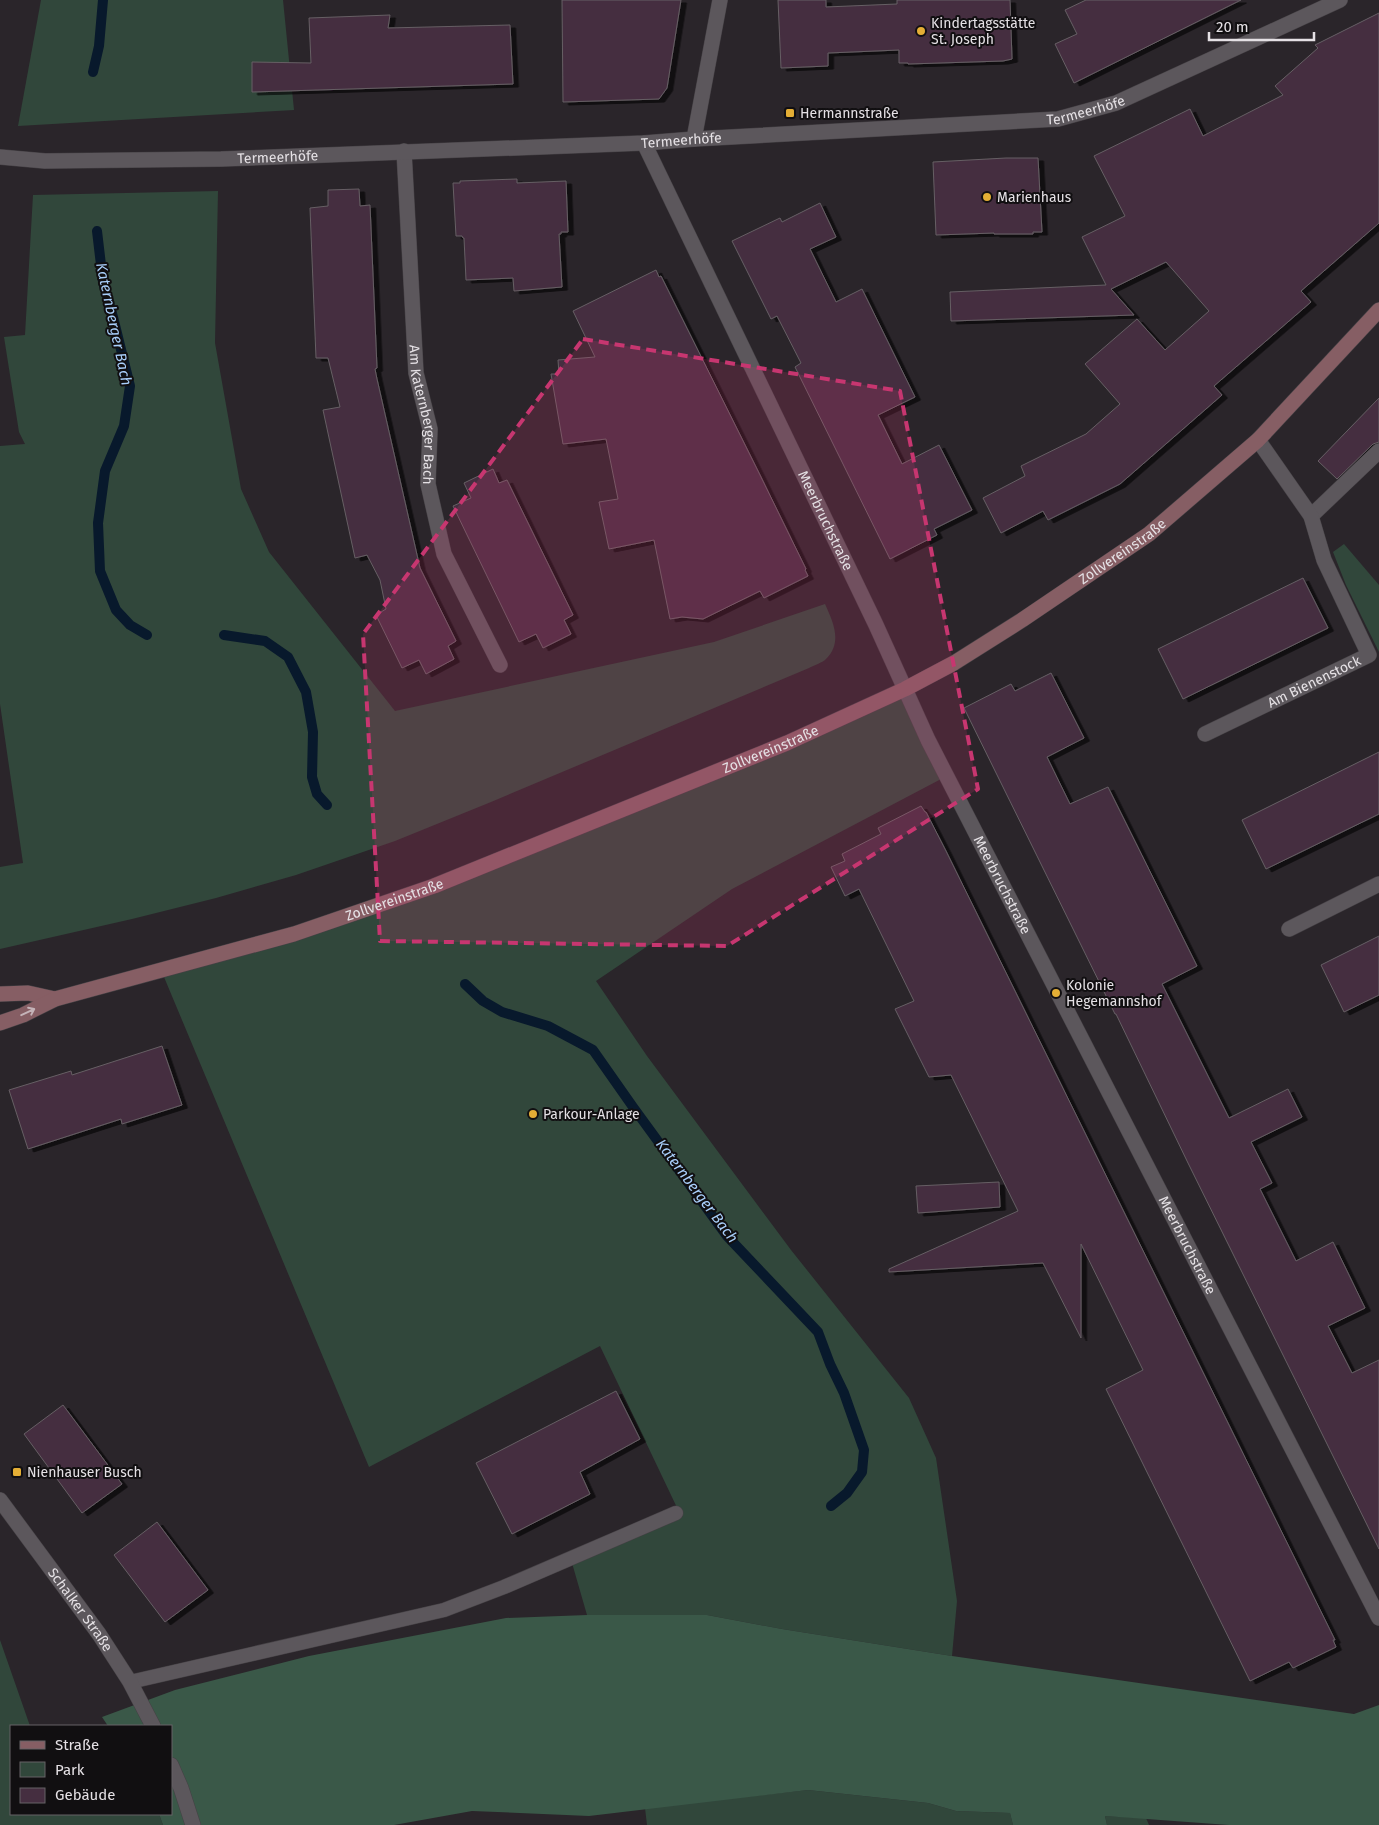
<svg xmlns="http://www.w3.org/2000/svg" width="1379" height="1825" font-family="'Fira Sans',sans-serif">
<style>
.green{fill:#31473b}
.forest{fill:#3a5848}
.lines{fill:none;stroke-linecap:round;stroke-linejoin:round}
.stream{stroke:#08192c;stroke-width:10}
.building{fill:#452e40;stroke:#665f64;filter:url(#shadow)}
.service-casing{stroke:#454145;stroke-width:15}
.minor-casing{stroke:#454145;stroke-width:16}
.tertiary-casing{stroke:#454145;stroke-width:16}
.secondary-casing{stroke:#454145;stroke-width:16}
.service{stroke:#5c575c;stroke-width:14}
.minor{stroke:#5c575c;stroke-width:15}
.tertiary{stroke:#5c575c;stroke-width:15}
.secondary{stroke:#865e64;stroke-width:15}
.oneway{stroke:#c4b3b8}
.marked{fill:#c73670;fill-opacity:0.2;stroke:#c73670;stroke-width:4;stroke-dasharray:10 6;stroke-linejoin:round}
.poi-dot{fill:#e4ae35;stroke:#110f11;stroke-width:2}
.labels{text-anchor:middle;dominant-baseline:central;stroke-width:4;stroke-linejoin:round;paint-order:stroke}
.poi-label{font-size:14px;fill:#e5e1e5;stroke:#110f11;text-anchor:start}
.street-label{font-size:14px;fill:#e5e1e5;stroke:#110f11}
.water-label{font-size:15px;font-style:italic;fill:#a8cefa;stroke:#110f11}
</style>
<defs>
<filter id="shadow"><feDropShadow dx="5.5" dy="3" stdDeviation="0" flood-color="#0009"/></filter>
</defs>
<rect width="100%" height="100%" fill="#2a252a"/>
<g class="green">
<path d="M41 0H283L294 110 18 126Z"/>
<path d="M218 191 215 343 241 489 269 552 395 711 714 642 825 604C833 622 843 642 826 659 822 663 814 665 809 668L491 802 395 841 296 875 216 898 132 919 0 949V867L23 863 0 704V446L25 444 19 432 4 337 25 335 33 195Z"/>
<path d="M1344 544 1379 585V652L1346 585 1333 552Z"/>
<path d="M904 692 943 778 732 889 596 981 647 1056 791 1250 909 1398 936 1458 957 1601 952 1656 782 1629 707 1615H587L572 1563 681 1516 600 1346 369 1467 164 977 296 938Z"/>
<path d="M0 1640 30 1726H11V1814H159L163 1825H0Z"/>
<path d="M808 1790 928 1803 956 1811 1010 1813 1013 1825H647L645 1808Z"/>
<path d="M1105 1816 1146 1818 1149 1825H1107Z"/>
</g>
<path class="forest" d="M587 1615H707L782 1629 952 1656 1354 1714 1379 1705V1825H1229L1105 1816 1107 1825H1013L1010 1813 956 1811 928 1803 808 1790 589 1816 472 1811 394 1825H163L159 1814H171V1726H108L102 1717 175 1690 309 1656 506 1618Z"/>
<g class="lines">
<g class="stream">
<path d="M93 72 99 46 103 0"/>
<path d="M97 231 103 282 113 317 130 386 124 426 105 471 98 523 100 571 116 610 130 625 147 635"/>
<path d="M224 635 265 641 288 657 306 692 313 732 312 777 317 794 327 805"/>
<path d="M465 984 483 1001 502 1012 548 1026 593 1050 633 1107 727 1236 818 1332 830 1364 844 1393 864 1450 862 1472 847 1493 831 1506"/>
</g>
</g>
<g class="building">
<path d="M562 0H681L667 88 659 99 563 102Z"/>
<path d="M778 0H826V7L897 4V0H1010L1012 59 1003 61 908 64V63H899V50L828 53V66L781 68Z"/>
<path d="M1086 0H1241L1074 83 1055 44 1077 34 1065 10Z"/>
<path d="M1379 13V223L1301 291 1311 302 1214 386 1222 395 1120 484 1048 520 1043 511 1001 533 983 498 1025 476 1021 466 1086 434 1120 404 1085 364 1137 319 1165 350 1209 311 1166 262 1111 289 1134 315 951 321 950 292 1106 285 1082 237 1125 216 1094 156 1190 109 1203 136 1283 95 1275 86 1318 48 1315 45Z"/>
<path d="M390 15 388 28 510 25 513 84 252 92V62L311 63 309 18Z"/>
<path d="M1006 158H1038L1042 232H1033V234H994V233L936 235 933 162Z"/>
<path d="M517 179V183L566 181 568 232H561V234H559L562 287 514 291 513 278 466 280 464 238H463L462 236H456L453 183H460V181Z"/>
<path d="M359 189 360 206 370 205 377 368 375 369 377 379 420 568 456 641 448 646 454 659 426 674 419 660 402 668 376 615 386 609 380 580 367 555 355 558 323 410 340 407 328 358H316L310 208 328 206V190Z"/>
<path d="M820 203 836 237 810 249 836 302 862 289 915 397 878 415 902 464 939 445 972 510 934 529 937 535 890 559 795 367 801 363 777 316 771 319 732 241 780 218 782 222Z"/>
<path d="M656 270 659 277 661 276 760 475 806 569 805 570 808 576 764 598 760 591 703 619 682 617 670 619 654 540 609 549 599 502 618 499 606 439 563 444 551 374H559L558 360 595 357 573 311Z"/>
<path d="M1379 398V442L1373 444 1337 479 1318 461Z"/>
<path d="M493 469 499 483 507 480 573 615 564 620 571 634 543 648 536 634 519 642 453 506 471 498 464 483Z"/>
<path d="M1303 578 1328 628 1183 699 1158 649Z"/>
<path d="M1051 673 1084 738 1047 757 1070 804 1108 787 1197 966 1162 984 1229 1118 1288 1089 1302 1117 1251 1142 1272 1183 1260 1189 1296 1261 1333 1242 1365 1308 1328 1326 1352 1373 1379 1360V1549L1188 1163 1116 1014H1115L964 708 1011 684 1015 691Z"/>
<path d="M1379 752V814L1266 869 1242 820Z"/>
<path d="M921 806 925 812H926L946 851 1335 1640H1333L1336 1647 1293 1668 1289 1662 1250 1681 1106 1389 1143 1370 1081 1244V1338L1043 1263 889 1272V1269L1018 1211 951 1075 929 1077 895 1009 914 1001 859 889 845 896 831 867 845 861 842 854 881 834 878 828Z"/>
<path d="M1379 936V995L1344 1012 1321 965Z"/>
<path d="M162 1046 182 1105 122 1124 121 1119 28 1149 9 1090 71 1071 72 1075Z"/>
<path d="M999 1182 1000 1207 918 1213 916 1186Z"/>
<path d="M616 1391 640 1439 580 1472 590 1494 512 1534 476 1463Z"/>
<path d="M63 1405 122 1484 82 1513 24 1434Z"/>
<path d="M157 1522 208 1590 165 1622 114 1555Z"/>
</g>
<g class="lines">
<defs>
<path id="service" d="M130 1682 444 1610 504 1587 676 1513"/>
<g id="minor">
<path d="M694 139 720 0"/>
<path id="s1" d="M644 143 876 625 928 740 1379 1618"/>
<path id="s2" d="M404 151 416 373 430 429 428 484 444 554 500 665"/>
<path id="s3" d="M0 157 45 161 221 159 644 143 694 139 1058 119 1116 103 1340 0"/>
<path d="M1311 516 1379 451"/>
<path id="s4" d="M1205 734 1369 655 1324 560 1311 516 1258 440"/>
<path d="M1289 929 1379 884"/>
</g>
<g id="tertiary">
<path id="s5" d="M0 1500 99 1634 130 1682 153 1726"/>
<path d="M171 1765 181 1788 193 1825"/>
</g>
<g id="secondary">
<path d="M0 994 28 993 55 999"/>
<path id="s6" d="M0 1023 23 1015 55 999 294 934 434 886 787 743 905 689 954 663 1022 620 1149 534 1258 440 1379 310"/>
</g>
</defs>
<use href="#service" class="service-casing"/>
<use href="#minor" class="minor-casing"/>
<use href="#tertiary" class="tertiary-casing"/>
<use href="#secondary" class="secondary-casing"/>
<use href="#service" class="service"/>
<use href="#minor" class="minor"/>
<use href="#tertiary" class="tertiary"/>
<use href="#secondary" class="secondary"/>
</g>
<defs><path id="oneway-shaft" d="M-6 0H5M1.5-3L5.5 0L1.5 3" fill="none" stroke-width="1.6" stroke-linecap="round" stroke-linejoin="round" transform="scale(1.25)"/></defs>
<use class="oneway" href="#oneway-shaft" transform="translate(28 1012) rotate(-25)"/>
<path class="marked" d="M583 339 900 391 978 789 727 946 380 941 363 634Z"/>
<g class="poi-dot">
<circle cx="921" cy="31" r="5"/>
<rect x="785" y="108" width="10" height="10" rx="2.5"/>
<circle cx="987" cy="197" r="5"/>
<circle cx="1056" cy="993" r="5"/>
<circle cx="533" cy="1114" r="5"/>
<rect x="12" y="1467" width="10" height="10" rx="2.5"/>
</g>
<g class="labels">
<g class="poi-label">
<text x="931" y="23">Kindertagsstätte<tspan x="931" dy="16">St. Joseph</tspan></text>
<text x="800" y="113">Hermannstraße</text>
<text x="997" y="197">Marienhaus</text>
<text x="1066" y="985">Kolonie<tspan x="1066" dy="16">Hegemannshof</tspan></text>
<text x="543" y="1114">Parkour-Anlage</text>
<text x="27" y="1472">Nienhauser Busch</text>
</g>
<g class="street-label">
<text stroke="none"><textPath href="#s3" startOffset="1088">Termeerhöfe</textPath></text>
<text stroke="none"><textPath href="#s3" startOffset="682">Termeerhöfe</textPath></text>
<text stroke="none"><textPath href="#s3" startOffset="278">Termeerhöfe</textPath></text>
<text stroke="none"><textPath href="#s2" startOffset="265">Am Katernberger Bach</textPath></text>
<text stroke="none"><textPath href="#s1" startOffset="419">Meerbruchstraße</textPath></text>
<text stroke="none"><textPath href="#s6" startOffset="1224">Zollvereinstraße</textPath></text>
<text stroke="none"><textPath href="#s4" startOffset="121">Am Bienenstock</textPath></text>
<text stroke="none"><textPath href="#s6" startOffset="819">Zollvereinstraße</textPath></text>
<text stroke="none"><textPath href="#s1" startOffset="824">Meerbruchstraße</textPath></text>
<text stroke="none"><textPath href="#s6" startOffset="414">Zollvereinstraße</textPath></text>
<text stroke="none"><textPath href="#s1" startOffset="1229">Meerbruchstraße</textPath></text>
<text stroke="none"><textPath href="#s5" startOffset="136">Schalker Straße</textPath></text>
</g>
<g class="water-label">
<text transform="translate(114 324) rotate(78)">Katernberger Bach</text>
<text transform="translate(697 1191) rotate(53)">Katernberger Bach</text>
</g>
</g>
<rect x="10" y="1725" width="162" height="90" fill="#110f11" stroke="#666366"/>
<rect x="20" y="1741" width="25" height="8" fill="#865e64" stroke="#666366"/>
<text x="55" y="1750" font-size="15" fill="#e5e1e5">Straße</text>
<rect x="20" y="1762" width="25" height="15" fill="#31473b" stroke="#666366"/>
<text x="55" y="1775" font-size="15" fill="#e5e1e5">Park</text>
<rect x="20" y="1788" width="25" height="15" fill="#452e40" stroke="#666366"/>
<text x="55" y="1800" font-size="15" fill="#e5e1e5">Gebäude</text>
<path d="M1209 32v8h105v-8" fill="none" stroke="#e5e1e5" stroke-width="2.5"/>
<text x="1216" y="32" font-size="15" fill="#e5e1e5" stroke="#110f11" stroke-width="4" paint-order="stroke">20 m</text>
</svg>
